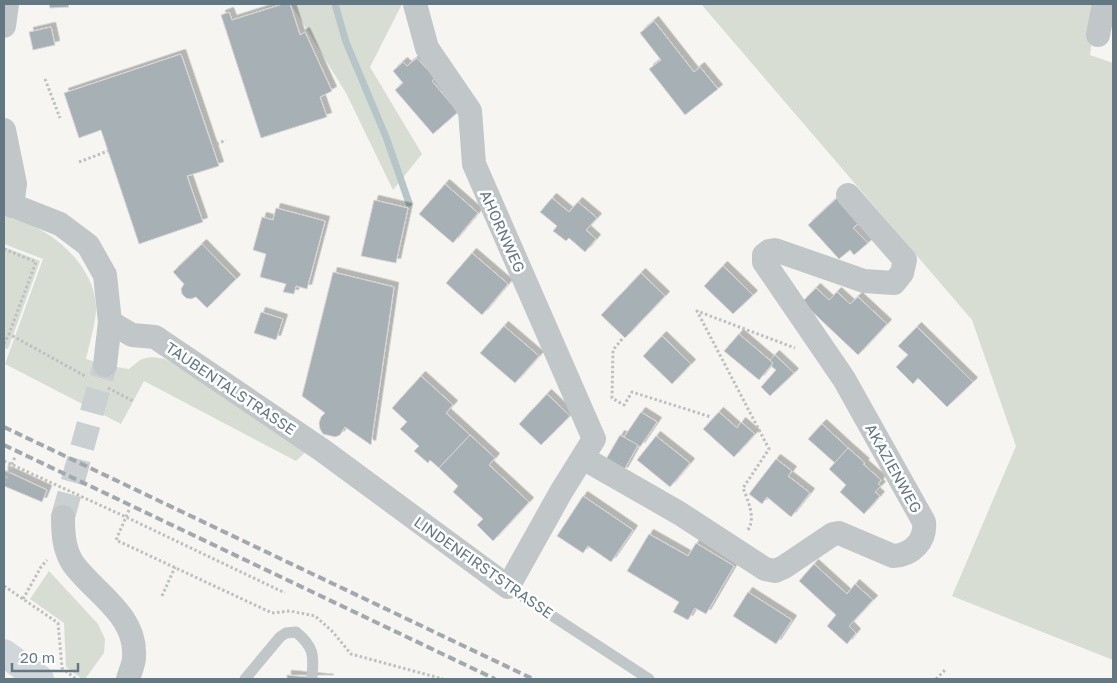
<svg xmlns="http://www.w3.org/2000/svg" width="1117" height="683" font-family="'Golos Text',sans-serif">
<style>
.green{fill:#d7ddd3}
.lines{fill:none;stroke-linecap:round;stroke-linejoin:round}
.stream{stroke:#b6c5c7;stroke-width:7}
.building{fill:#a7b1b5;stroke:#d7d7d5;filter:url(#shadow)}
.street-tunnel{stroke:#cad0d1;stroke-width:24;stroke-dasharray:24 12;stroke-linecap:butt}
.path{stroke:#bdbfc1;stroke-width:3;stroke-dasharray:2.5 2.5;stroke-linecap:butt}
.lane{stroke:#c1c6c8;stroke-width:11}
.street{stroke:#c1c6c8;stroke-width:24}
.secondary{stroke:#d1d6da;stroke-width:28}
.rail{stroke:#a1a9ae;stroke-width:4;stroke-dasharray:8 4;stroke-linecap:butt}
.labels{text-anchor:middle;dominant-baseline:central;stroke-width:5;stroke-linejoin:round;paint-order:stroke}
.street-label{font-size:15px;fill:#647884;stroke:#fff}
</style>
<defs>
<filter id="shadow"><feDropShadow dx="4.5" dy="-4.5" stdDeviation="0" flood-color="#0004"/></filter>
</defs>
<rect width="100%" height="100%" fill="#f6f5f2"/>
<g class="green">
<path d="M291 4H402L370 67 422 154 393 190 346 93Z"/>
<path d="M701 4H1097L1090 55 1113 63V660L952 596 1016 446 972 320Z"/>
<path d="M4 216C12 218 21 220 29 224 61 238 94 269 96 306 97 318 89 346 86 359L105 365 129 369C142 357 147 355 165 359L310 448 296 461 144 381 121 424 5 364 43 259 4 244Z"/>
<path d="M4 247 40 261 8 349 4 348Z"/>
<path d="M49 571 98 624 105 639 104 653 85 679H82L66 667 64 623 30 599Z"/>
</g>
<g class="lines">
<path class="stream" d="M335 4 346 42 386 137 409 203"/>
</g>
<g class="building">
<path d="M49 4H68L69 7 50 8Z"/>
<path d="M283 4H290L300 35 305 32 332 91 320 97 327 117 261 138 221 15 229 12 232 20Z"/>
<path d="M654 21 694 72 700 67 718 89 685 115 649 69 661 60 640 33Z"/>
<path d="M51 27 55 45 33 50 29 32Z"/>
<path d="M181 54 219 166 187 176 203 222 139 244 101 130 79 138 64 93Z"/>
<path d="M417 58 435 78 432 81 458 112 433 134 395 90 403 83 393 71 403 62 407 66Z"/>
<path d="M445 184 478 213 453 243 419 214Z"/>
<path d="M838 197 861 221 853 228 868 243 854 255 850 250 839 259 808 225Z"/>
<path d="M552 198 569 212 578 202 597 218 586 230 596 239 585 252 569 238 566 241 553 231 557 226 540 212Z"/>
<path d="M374 200 408 208 396 263 361 256Z"/>
<path d="M276 208 325 221 307 289 296 286 294 294 283 292 286 284 260 277 266 254 253 250 262 217 273 220Z"/>
<path d="M202 244 236 279 207 308 196 297 191 299 186 298 182 294 181 289 184 284 173 272Z"/>
<path d="M472 253 508 284 482 315 446 283Z"/>
<path d="M723 266 753 295 733 314 704 286Z"/>
<path d="M333 272 394 287 371 445 345 427 340 435 335 437 323 434 320 429 319 423 321 417 325 413 302 396Z"/>
<path d="M641 273 665 296 625 338 601 315Z"/>
<path d="M816 288 829 300 837 292 850 304 858 297 887 324 858 355 802 302Z"/>
<path d="M261 312 283 319 276 340 254 333Z"/>
<path d="M504 326 539 356 515 383 480 353Z"/>
<path d="M917 327 973 382 947 407 918 378 913 384 896 367 908 355 898 346Z"/>
<path d="M739 334 773 363 759 380 724 351Z"/>
<path d="M662 336 691 364 672 384 643 356Z"/>
<path d="M775 355 794 373 770 396 761 387 776 370 771 366 773 363 770 360Z"/>
<path d="M421 376 453 405 446 413 470 435 439 468 430 460 428 463 414 451 419 446 400 429 407 422 392 408Z"/>
<path d="M547 394 570 416 541 445 519 424Z"/>
<path d="M641 412 657 422 640 447 624 437Z"/>
<path d="M719 412 737 428 741 422 755 434 734 457 703 429Z"/>
<path d="M822 424 848 448 835 463 808 439Z"/>
<path d="M470 435 495 458 489 465 529 502 493 541 477 525 483 519 453 492 458 486 439 468Z"/>
<path d="M620 435 638 445 623 472 605 461Z"/>
<path d="M656 436 690 463 670 487 637 460Z"/>
<path d="M848 448 865 463 863 464 881 480 878 484 881 486 875 492 880 496 864 514 840 492 846 485 829 469Z"/>
<path d="M776 459 792 471 788 476 810 493 791 517 767 497 762 504 749 494Z"/>
<path d="M4 470 47 490 42 502 4 486Z"/>
<path d="M583 496 633 530 611 562 588 546 583 553 557 536Z"/>
<path d="M649 534 688 556 696 543 734 566 706 614 695 608 688 620 673 612 679 602 627 571Z"/>
<path d="M814 564 847 594 855 584 873 600 849 626 856 633 847 644 827 626 836 615 799 581Z"/>
<path d="M748 592 792 620 776 644 733 616Z"/>
<path d="M287 675 329 679H287Z"/>
</g>
<g class="lines">
<path class="street-tunnel" d="M63 517 105 365"/>
<g class="path">
<path d="M45 79 60 118"/>
<path d="M212 146 226 140"/>
<path d="M79 162 108 151"/>
<path d="M4 249 36 262 9 334"/>
<path d="M622 339 613 350 612 398 624 405 632 392 711 417"/>
<path d="M4 344 9 334 85 376"/>
<path d="M108 388 133 401"/>
<path d="M4 461 126 517 285 593"/>
<path d="M4 483 15 457"/>
<path d="M129 510 116 540 272 613 290 611 315 616 332 631 351 654 443 679"/>
<path d="M748 530C756 517 748 501 743 488L769 449 697 311 795 348"/>
<path d="M4 586 58 623 62 668 76 679"/>
<path d="M162 596 175 567"/>
<path d="M23 599 41 567 47 560"/>
<path d="M936 679 945 670"/>
</g>
<g class="lane">
<path d="M508 587 649 679"/>
<path d="M245 679 280 637 286 633 296 632C314 647 314 655 312 677"/>
</g>
<g class="street">
<path d="M4 26 7 4"/>
<path d="M1098 35 1104 4"/>
<path d="M4 130 15 184 12 206"/>
<path d="M4 202 60 224 88 245 105 275 110 322 105 365"/>
<path d="M110 322 132 335 155 337 322 450 508 587 561 492 594 439 474 164 470 111 427 48 415 4"/>
<path d="M583 458 679 513 765 569 775 571 784 567 833 534 839 533 893 556C912 555 926 541 924 522L844 379 764 262V255L769 251 775 250 864 281 894 283 902 273 905 260 848 195"/>
<path d="M63 517C63 534 64 551 74 565 96 594 137 616 134 657 134 664 130 672 128 679"/>
</g>
<path class="secondary" d="M4 653 40 679"/>
<g class="rail">
<path d="M4 427 533 679"/>
<path d="M4 445 495 679"/>
</g>
</g>
<g class="labels">
<g class="street-label">
<text transform="translate(503 231) rotate(66)">AHORNWEG</text>
<text transform="translate(231 388) rotate(34)">TAUBENTALSTRASSE</text>
<text transform="translate(894 468) rotate(61)">AKAZIENWEG</text>
<text transform="translate(484 567) rotate(35)">LINDENFIRSTSTRASSE</text>
</g>
</g>
<rect width="1117" height="683" fill="none" stroke="#647884" stroke-width="10"/>
<path d="M12 663v8h66v-8" fill="none" stroke="#647884" stroke-width="2.5"/>
<text x="20" y="663" font-size="15" fill="#647884" stroke="#ffffff" stroke-width="4" paint-order="stroke">20 m</text>
</svg>
